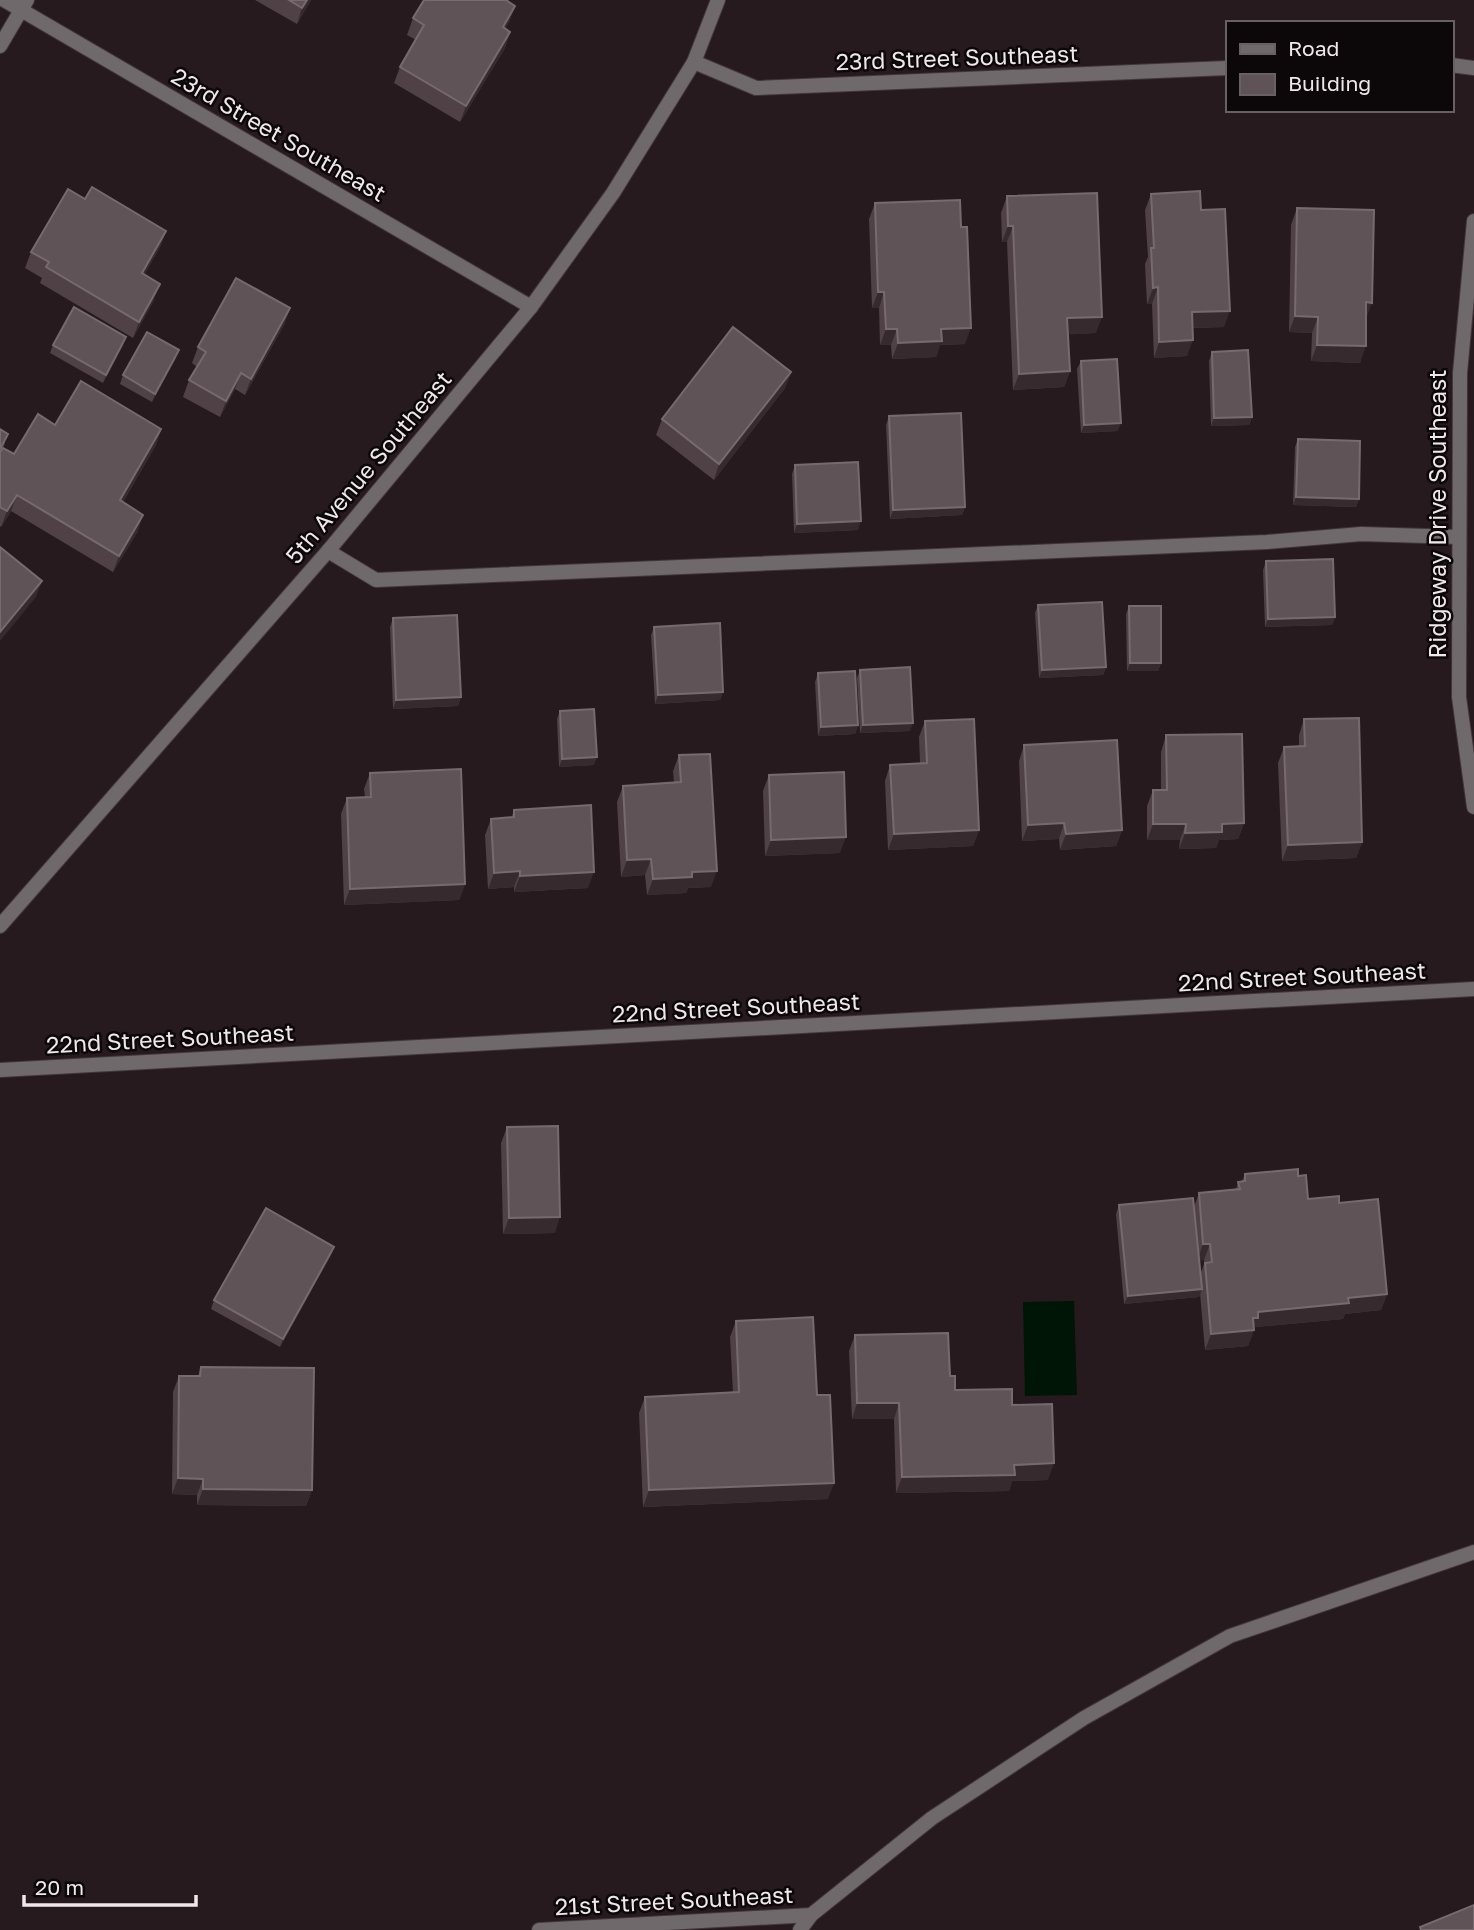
<svg xmlns="http://www.w3.org/2000/svg" width="1474" height="1930" font-family="'Golos Text',sans-serif">
<style>
.water{fill:#001506}
.lines{fill:none;stroke-linecap:round;stroke-linejoin:round}
.lane-casing{stroke:#42373b;stroke-width:16}
.street-casing{stroke:#42373b;stroke-width:16}
.lane{stroke:#70696b;stroke-width:14}
.street{stroke:#70696b;stroke-width:14}
.wall{fill:#4f4146;fill-rule:evenodd}
.shaded-wall{fill:#372a2f}
.building{fill:#605358;stroke:#776a6f;stroke-width:2}
.labels{text-anchor:middle;dominant-baseline:central;stroke-width:5;stroke-linejoin:round;paint-order:stroke}
.street-label{font-size:23px;fill:#f0e7ea;stroke:#0c0708}
</style>
<rect width="100%" height="100%" fill="#261a1e"/>
<path class="water" d="M1074 1301 1077 1395 1025 1396 1023 1302Z"/>
<g class="lines">
<defs>
<path id="lane" d="M328 551 376 580 1267 542 1361 534 1459 537"/>
<g id="street">
<path d="M4 0 531 307"/>
<path d="M0 46 27 0"/>
<path d="M694 62 756 88 1227 68"/>
<path d="M1451 65 1474 68"/>
<path d="M1474 221 1460 373 1459 697 1474 807"/>
<path d="M0 926 328 551 531 307 613 193 694 62 718 0"/>
<path d="M0 1070 1474 989"/>
<path d="M539 1930 811 1915"/>
<path d="M800 1930 811 1915 932 1818 1084 1718 1230 1636 1474 1552"/>
</g>
</defs>
<use href="#lane" class="lane-casing"/>
<use href="#street" class="street-casing"/>
<use href="#lane" class="lane"/>
<use href="#street" class="street"/>
</g>
<g class="wall">
<path d="M255 0H311L297 24Z"/>
<path d="M515 6 509 22 505 29 510 32 505 48 460 122 394 83 400 67 416 40 407 35 413 18Z"/>
<path d="M1151 194 1201 210 1224 327 1192 328 1187 356 1154 358 1152 304H1147L1145 264 1148 257 1145 210Z"/>
<path d="M1007 196 1096 333 1068 334 1070 371 1064 387 1013 390 1007 242H1002L1001 213Z"/>
<path d="M85 199 166 231 160 247 144 275 154 300 133 338 40 283 42 278 25 268 31 252Z"/>
<path d="M875 203 965 344 940 345 936 357 892 359 891 345H880L879 308H872L869 219Z"/>
<path d="M1297 208 1366 319 1360 363 1311 361 1312 333 1289 332 1291 225Z"/>
<path d="M290 308 284 325 245 395 235 389 220 417 183 397 189 380 197 367 192 363 198 347Z"/>
<path d="M53 345H123L103 383 50 353Z"/>
<path d="M1212 352 1252 417 1249 425 1211 426 1209 361Z"/>
<path d="M176 358 152 402 120 384 123 375Z"/>
<path d="M1081 361 1118 431 1081 433 1077 369Z"/>
<path d="M791 372 785 388 714 480 656 435 662 419Z"/>
<path d="M889 416 965 507 962 515 890 519 886 425Z"/>
<path d="M55 425 161 429 156 445 123 502 138 531 113 572 11 511 1 527 0 526V429L5 443 3 448 14 454Z"/>
<path d="M1298 439 1359 499 1356 507 1293 505 1295 447Z"/>
<path d="M795 465 858 530 794 533 792 474Z"/>
<path d="M1266 561 1335 617 1332 625 1265 627 1263 570Z"/>
<path d="M1038 605 1106 667 1103 675 1039 678 1035 613Z"/>
<path d="M1129 606 1161 663 1158 671H1127L1126 614Z"/>
<path d="M393 618 461 697 458 706 393 709 390 627Z"/>
<path d="M654 627 723 692 720 700 655 704 651 635Z"/>
<path d="M860 670 910 731 860 733 857 678Z"/>
<path d="M818 673 858 725 855 734 818 736 815 682Z"/>
<path d="M560 711 594 765 559 767 557 719Z"/>
<path d="M1304 719 1362 842 1356 858 1282 861 1278 763 1284 747 1299 746V735Z"/>
<path d="M925 721 979 830 973 846 888 850 885 781 890 765 920 763 919 737Z"/>
<path d="M1166 735 1244 823 1238 839 1219 840 1216 848 1179 849 1180 840H1147V806L1153 790H1161V752Z"/>
<path d="M1024 745 1122 830 1116 846 1060 850 1059 839 1022 841 1019 761Z"/>
<path d="M679 755 711 887 688 888 686 893 647 895 645 875 621 877 617 802 623 786 674 783 673 771Z"/>
<path d="M370 773 465 884 459 900 344 905 341 814 347 798 365 797 364 789Z"/>
<path d="M769 775 840 853 765 856 763 791Z"/>
<path d="M514 810 588 888 514 892V887L488 889 485 835 491 819 511 818Z"/>
<path d="M507 1127 555 1233 503 1234 501 1143Z"/>
<path d="M1245 1174 1298 1176 1308 1199 1339 1203 1387 1294 1381 1310 1345 1314 1343 1319 1255 1327 1248 1346 1205 1350 1200 1293 1199 1297 1124 1304 1116 1214 1119 1205 1194 1207 1199 1193 1236 1189 1238 1182 1242 1181ZM1199 1260H1204V1264L1200 1275Z"/>
<path d="M331 1255 280 1347 211 1309 214 1300Z"/>
<path d="M736 1321 817 1395 828 1499 643 1507 639 1413 645 1397 733 1393 730 1337Z"/>
<path d="M855 1335 950 1376 955 1390 1012 1405 1048 1480 1012 1481 1009 1491 896 1493 894 1419H852L849 1351Z"/>
<path d="M201 1367 312 1490 306 1506 197 1505V1495L172 1494 173 1392 179 1376H198Z"/>
</g>
<g class="shaded-wall">
<path d="M307 0H311L297 24 302 8Z"/>
<path d="M515 6 509 22 497 43 503 27Z"/>
<path d="M510 32 505 48 460 122 466 106Z"/>
<path d="M1008 226H1013L1007 242H1002Z"/>
<path d="M166 231 160 247 136 289 142 273Z"/>
<path d="M160 284 154 300 133 338 139 322Z"/>
<path d="M1158 287 1152 304H1147L1153 288Z"/>
<path d="M878 292H884L879 308H872Z"/>
<path d="M1366 302 1372 303 1366 319Z"/>
<path d="M290 308 284 325 245 395 251 379Z"/>
<path d="M1230 311 1224 327 1186 328 1192 312Z"/>
<path d="M1295 316 1318 317 1312 333 1289 332Z"/>
<path d="M1102 317 1096 333 1061 335 1067 318Z"/>
<path d="M971 328 965 344 940 345 936 357 892 359 898 343 941 329Z"/>
<path d="M886 329H897L891 345H880Z"/>
<path d="M126 337 123 345 103 383 106 375Z"/>
<path d="M1193 340 1187 356 1154 358 1159 342Z"/>
<path d="M1317 345 1366 346 1360 363 1311 361Z"/>
<path d="M179 350 176 358 152 402 155 394Z"/>
<path d="M1070 371 1064 387 1013 390 1019 374Z"/>
<path d="M791 372 785 388 714 480 719 464Z"/>
<path d="M241 373 235 389 220 417 226 401Z"/>
<path d="M1252 417 1249 425 1211 426 1214 418Z"/>
<path d="M1121 423 1118 431 1081 433 1084 425Z"/>
<path d="M161 429 156 445 114 517 120 500Z"/>
<path d="M17 495 11 511 1 527 7 511Z"/>
<path d="M1296 497 1359 499 1356 507 1293 505Z"/>
<path d="M965 507 962 515 890 519 893 510Z"/>
<path d="M143 515 138 531 113 572 119 556Z"/>
<path d="M861 521 858 530 794 533 797 524Z"/>
<path d="M42 581 36 597 0 641V632Z"/>
<path d="M1335 617 1332 625 1265 627 1268 619Z"/>
<path d="M1130 663H1161L1158 671H1127Z"/>
<path d="M1106 667 1103 675 1039 678 1042 670Z"/>
<path d="M723 692 720 700 655 704 658 695Z"/>
<path d="M461 697 458 706 393 709 396 700Z"/>
<path d="M913 723 910 731 860 733 863 725Z"/>
<path d="M858 725 855 734 818 736 821 727Z"/>
<path d="M597 757 594 765 559 767 562 759Z"/>
<path d="M1064 823 1059 839 1022 841 1028 825Z"/>
<path d="M1244 823 1238 839 1219 840 1216 848 1179 849 1185 833 1222 824Z"/>
<path d="M1153 824H1186L1180 840H1147Z"/>
<path d="M979 830 973 846 888 850 894 834Z"/>
<path d="M1122 830 1116 846 1060 850 1066 834Z"/>
<path d="M846 837 840 853 765 856 771 840Z"/>
<path d="M1362 842 1356 858 1282 861 1288 845Z"/>
<path d="M651 859 645 875 621 877 627 860Z"/>
<path d="M520 871 514 887 488 889 494 873Z"/>
<path d="M717 871 711 887 688 888 686 893 647 895 653 879 692 872Z"/>
<path d="M594 872 588 888 514 892 520 876Z"/>
<path d="M465 884 459 900 344 905 350 889Z"/>
<path d="M560 1217 555 1233 503 1234 509 1218Z"/>
<path d="M1203 1244H1210L1204 1260 1197 1261Z"/>
<path d="M334 1247 331 1255 280 1347 283 1339Z"/>
<path d="M1202 1289 1199 1297 1124 1304 1128 1296Z"/>
<path d="M1387 1294 1381 1310 1345 1314 1343 1319 1255 1327 1248 1346 1205 1350 1211 1334 1253 1318 1258 1312 1348 1298Z"/>
<path d="M857 1403H899L894 1419H852Z"/>
<path d="M1054 1463 1048 1480 1012 1481 1009 1491 896 1493 902 1477 1014 1465Z"/>
<path d="M178 1478 203 1479 197 1495 172 1494Z"/>
<path d="M834 1483 828 1499 643 1507 649 1490Z"/>
<path d="M203 1489 312 1490 306 1506 197 1505Z"/>
</g>
<g class="building">
<path d="M289 0H307L302 8Z"/>
<path d="M424 0H506L515 6 503 27 510 32 466 106 400 67 424 25 413 18Z"/>
<path d="M92 187 166 231 142 273 160 284 139 322 46 267 49 262 31 252 68 189 85 199Z"/>
<path d="M1200 191 1201 210 1225 209 1230 311 1192 312 1193 340 1159 342 1158 287 1153 288 1151 248H1154L1151 194Z"/>
<path d="M1097 193 1102 317 1067 318 1070 371 1019 374 1013 226H1008L1007 196Z"/>
<path d="M960 200 961 227H967L971 328 941 329 942 341 898 343 897 329H886L884 292H878L875 203Z"/>
<path d="M1297 208 1374 210 1372 303 1366 302V346L1317 345 1318 317 1295 316Z"/>
<path d="M236 278 290 308 251 379 241 373 226 401 189 380 206 352 198 347Z"/>
<path d="M74 307 126 337 106 375 53 345Z"/>
<path d="M733 327 791 372 719 464 662 419Z"/>
<path d="M147 332 179 350 155 394 123 375Z"/>
<path d="M1248 350 1252 417 1214 418 1212 352Z"/>
<path d="M1117 359 1121 423 1084 425 1081 361Z"/>
<path d="M81 381 161 429 120 500 143 515 119 556 17 495 7 511 0 507V452L3 448 14 454 38 414 55 425Z"/>
<path d="M961 413 965 507 893 510 889 416Z"/>
<path d="M0 429 8 434 0 449Z"/>
<path d="M1298 439 1360 441 1359 499 1296 497Z"/>
<path d="M858 462 861 521 797 524 795 465Z"/>
<path d="M0 547 42 581 0 632Z"/>
<path d="M1333 559 1335 617 1268 619 1266 561Z"/>
<path d="M1102 602 1106 667 1042 670 1038 605Z"/>
<path d="M1129 606H1161V663H1130Z"/>
<path d="M457 615 461 697 396 700 393 618Z"/>
<path d="M720 623 723 692 658 695 654 627Z"/>
<path d="M910 667 913 723 863 725 860 670Z"/>
<path d="M855 671 858 725 821 727 818 673Z"/>
<path d="M594 709 597 757 562 759 560 711Z"/>
<path d="M1359 718 1362 842 1288 845 1284 747 1305 746 1304 719Z"/>
<path d="M974 719 979 830 894 834 890 765 927 763 925 721Z"/>
<path d="M1242 734 1244 823 1222 824V832L1185 833 1186 824H1153V790H1167L1166 735Z"/>
<path d="M1117 740 1122 830 1066 834 1064 823 1028 825 1024 745Z"/>
<path d="M710 754 717 871 692 872V877L653 879 651 859 627 860 623 786 681 782 679 755Z"/>
<path d="M461 769 465 884 350 889 347 798 371 797 370 773Z"/>
<path d="M844 772 846 837 771 840 769 775Z"/>
<path d="M591 805 594 872 520 876V871L494 873 491 819 514 817V810Z"/>
<path d="M558 1126 560 1217 509 1218 507 1127Z"/>
<path d="M1298 1169V1176L1306 1175 1308 1199 1339 1196V1203L1378 1199 1387 1294 1348 1298 1349 1303 1258 1312V1318H1253L1254 1330 1211 1334 1205 1263 1212 1262 1210 1244H1203L1199 1193 1240 1189 1238 1182 1245 1181V1174Z"/>
<path d="M1193 1198 1202 1289 1128 1296 1119 1205Z"/>
<path d="M266 1208 334 1247 283 1339 214 1300Z"/>
<path d="M813 1317 817 1395H830L834 1483 649 1490 645 1397 739 1392 736 1321Z"/>
<path d="M948 1333 950 1376H955V1390L1012 1389V1405L1052 1404 1054 1463 1014 1465 1015 1475 902 1477 899 1403H857L855 1335Z"/>
<path d="M201 1367 314 1368 312 1490 203 1489V1479L178 1478 179 1376H200Z"/>
<path d="M1474 1905V1930H1421L1420 1927Z"/>
</g>
<g class="labels">
<g class="street-label">
<text transform="translate(957 57) rotate(-2)">23rd Street Southeast</text>
<text transform="translate(279 134) rotate(30)">23rd Street Southeast</text>
<text transform="translate(368 467) rotate(-50)">5th Avenue Southeast</text>
<text transform="translate(1437 514) rotate(-90)">Ridgeway Drive Southeast</text>
<text transform="translate(1302 976) rotate(-3)">22nd Street Southeast</text>
<text transform="translate(736 1007) rotate(-3)">22nd Street Southeast</text>
<text transform="translate(170 1038) rotate(-3)">22nd Street Southeast</text>
<text transform="translate(674 1900) rotate(-3)">21st Street Southeast</text>
</g>
</g>
<rect x="1226" y="21" width="228" height="91" fill="#0c0708" stroke="#676162" stroke-width="2"/>
<rect x="1240" y="44" width="35" height="10" fill="#70696b" stroke="#676162" stroke-width="2"/>
<text x="1288" y="56" font-size="21" fill="#f0e7ea">Road</text>
<rect x="1240" y="74" width="35" height="21" fill="#605358" stroke="#676162" stroke-width="2"/>
<text x="1288" y="91" font-size="21" fill="#f0e7ea">Building</text>
<path d="M24 1895v10h172v-10" fill="none" stroke="#f0e7ea" stroke-width="3.5"/>
<text x="35" y="1895" font-size="21" fill="#f0e7ea" stroke="#0c0708" stroke-width="5" paint-order="stroke">20 m</text>
</svg>
